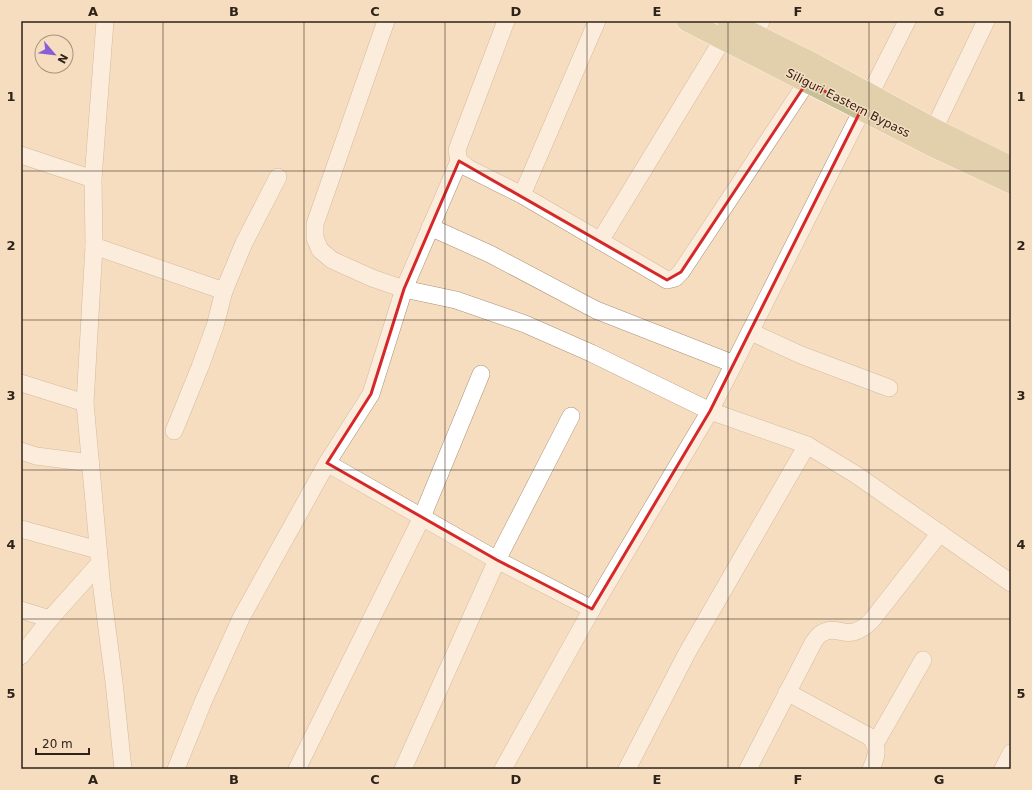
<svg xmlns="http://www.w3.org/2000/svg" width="1032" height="790" font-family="'DejaVu Sans',sans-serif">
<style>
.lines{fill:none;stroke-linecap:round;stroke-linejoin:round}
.minor-casing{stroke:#a99175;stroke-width:18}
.major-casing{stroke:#fff;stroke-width:22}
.minor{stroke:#fff;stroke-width:17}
.major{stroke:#c7bf96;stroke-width:21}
.marked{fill:none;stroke:#d62828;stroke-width:3;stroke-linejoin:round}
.grid{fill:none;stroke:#2d2318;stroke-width:1;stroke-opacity:0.55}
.labels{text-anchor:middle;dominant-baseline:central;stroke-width:3;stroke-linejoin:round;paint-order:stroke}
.street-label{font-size:12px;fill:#2d2318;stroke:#f7ddc0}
.neatline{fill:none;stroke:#2d2318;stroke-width:1.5}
.grid-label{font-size:13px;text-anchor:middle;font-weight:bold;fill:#2d2318}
</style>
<rect width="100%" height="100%" fill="#f7ddc0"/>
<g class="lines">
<defs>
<g id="minor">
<path d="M105 21 93 179 94 246 85 403 102 590 114 682 123 769"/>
<path d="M386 21 315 224V238L320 250 332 260 372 278 404 289 456 300 525 324 591 353 710 411 807 445 855 474 1011 583"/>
<path d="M506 21 457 150 459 161 468 168 522 195 667 280 675 278 681 272 807 82"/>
<path d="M755 36 761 21"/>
<path d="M934 129 986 21"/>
<path d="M21 155 93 179"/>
<path d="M522 195 597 21"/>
<path d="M430 227 490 254 596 310 734 364"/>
<path d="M600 241 723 39"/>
<path d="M94 246 224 291"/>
<path d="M751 332 801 355 889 388"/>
<path d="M21 383 85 403"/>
<path d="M174 431 200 367 215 326 224 291 244 243 278 177"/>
<path d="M21 451 36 456 91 463"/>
<path d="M327 463 497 560 592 609"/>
<path d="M21 529 98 550"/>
<path d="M21 610 50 619"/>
<path d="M21 656 50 619 99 564"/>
<path d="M787 692 870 737C879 748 877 756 871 769"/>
<path d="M875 744 923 660"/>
<path d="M176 769 203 702 241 618 327 463 371 394 404 289 459 161"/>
<path d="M297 769 422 517 481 374"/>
<path d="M403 769 497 560 571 416"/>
<path d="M503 769 592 609 710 411 907 21"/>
<path d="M627 769 687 653 807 445"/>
<path d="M748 769 813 643C815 640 818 635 822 633 840 623 847 645 872 620L940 533"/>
<path d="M1003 769 1011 753"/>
</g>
<g id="major">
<path d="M687 21 930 145 1011 183"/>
<path d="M728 21 816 65 934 129 1011 167"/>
</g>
</defs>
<use href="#minor" class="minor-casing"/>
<use href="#major" class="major-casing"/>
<use href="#minor" class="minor"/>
<use href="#major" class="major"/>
</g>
<path d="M0 0H1032V790H0ZM807 82 861 110 710 411 592 609 497 560 327 463 371 394 404 289 459 161 667 280 681 272Z" fill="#f7ddc0" fill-opacity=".55" fill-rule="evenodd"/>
<path class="marked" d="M807 82 861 110 710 411 592 609 497 560 327 463 371 394 404 289 459 161 667 280 681 272Z"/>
<path class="grid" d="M163 21V769M304 21V769M445 21V769M587 21V769M728 21V769M869 21V769M21 171H1011M21 320H1011M21 470H1011M21 619H1011"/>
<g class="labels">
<g class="street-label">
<text transform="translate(848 103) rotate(27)">Siliguri Eastern Bypass</text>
</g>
</g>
<rect width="1032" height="790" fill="none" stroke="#f7ddc0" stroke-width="44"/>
<g transform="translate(54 54) rotate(118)"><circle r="19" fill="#f7ddc0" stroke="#a6937d"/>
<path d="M0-3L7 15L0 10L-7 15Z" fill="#875ed8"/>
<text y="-6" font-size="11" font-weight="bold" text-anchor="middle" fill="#2d2318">N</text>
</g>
<path d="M36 748v6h53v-6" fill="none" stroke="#2d2318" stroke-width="2"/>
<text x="42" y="748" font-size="12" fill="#2d2318" stroke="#f7ddc0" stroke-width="3" paint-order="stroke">20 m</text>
<rect x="22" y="22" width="988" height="746" class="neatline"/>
<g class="grid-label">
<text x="93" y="16">A</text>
<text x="234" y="16">B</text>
<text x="375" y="16">C</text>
<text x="516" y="16">D</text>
<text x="657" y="16">E</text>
<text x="798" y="16">F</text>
<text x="939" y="16">G</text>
<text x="11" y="101">1</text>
<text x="1021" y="101">1</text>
<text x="11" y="250">2</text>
<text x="1021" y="250">2</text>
<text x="11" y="400">3</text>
<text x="1021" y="400">3</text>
<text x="11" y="549">4</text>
<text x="1021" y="549">4</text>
<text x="11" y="698">5</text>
<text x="1021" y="698">5</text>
<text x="93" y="784">A</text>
<text x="234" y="784">B</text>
<text x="375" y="784">C</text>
<text x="516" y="784">D</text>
<text x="657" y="784">E</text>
<text x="798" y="784">F</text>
<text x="939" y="784">G</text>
</g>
</svg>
